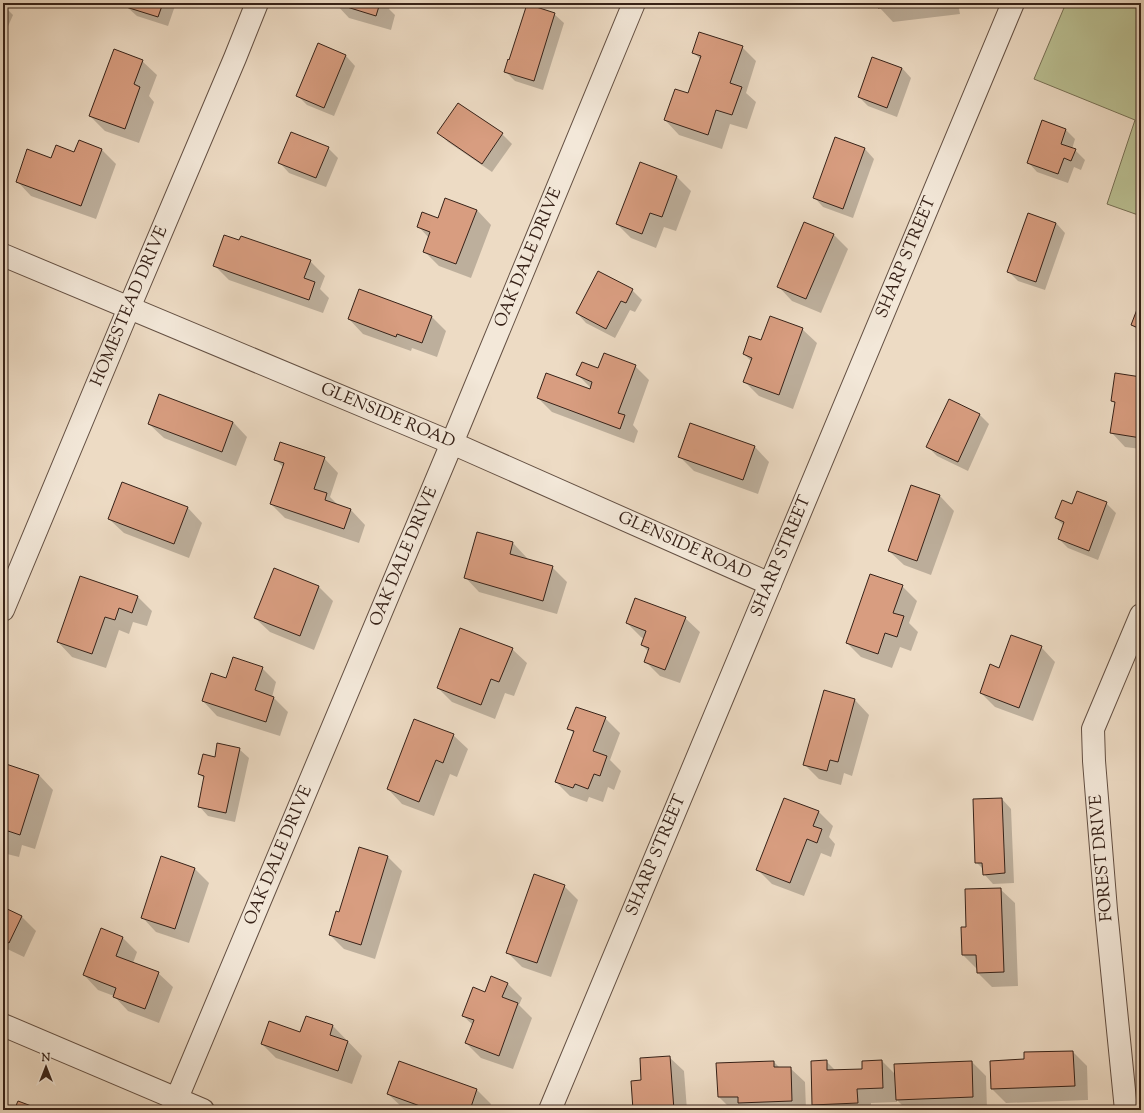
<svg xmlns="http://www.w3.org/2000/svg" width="1144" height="1113" font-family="'Sorts Mill Goudy',serif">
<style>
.green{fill:#bac093;stroke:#787156}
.shadow{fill:#0003}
.building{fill:#d89d80;stroke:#372218}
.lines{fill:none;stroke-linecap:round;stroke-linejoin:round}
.minor-casing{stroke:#645043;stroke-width:24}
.minor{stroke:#f3e8d9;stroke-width:22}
.labels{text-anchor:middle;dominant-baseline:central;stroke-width:3;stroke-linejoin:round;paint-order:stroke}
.street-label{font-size:17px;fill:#372218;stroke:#f3e8d9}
</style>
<rect width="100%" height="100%" fill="#eddbc4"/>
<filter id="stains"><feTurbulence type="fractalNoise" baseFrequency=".005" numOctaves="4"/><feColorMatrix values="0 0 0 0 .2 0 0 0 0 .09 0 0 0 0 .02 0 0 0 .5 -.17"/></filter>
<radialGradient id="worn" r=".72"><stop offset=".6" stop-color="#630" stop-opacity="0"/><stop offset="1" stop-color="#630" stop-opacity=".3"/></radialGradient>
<path class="green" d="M1066 3H1126L1141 9V216L1107 204 1135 120 1034 79Z"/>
<g class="shadow">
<path d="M128 3H176L168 26 137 16 127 7Z"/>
<path d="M335 3H391L389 9 395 15 391 30 349 18Z"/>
<path d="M572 3H585L584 7Z"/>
<path d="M879 3H958L960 14 893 22 879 7Z"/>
<path d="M3 5 13 15 3 38Z"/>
<path d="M554 14 564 23 543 90 515 81 505 71Z"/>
<path d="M319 45 346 56 355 66 334 116 307 105 297 95Z"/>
<path d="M742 47 756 61 746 93 756 102 747 129 730 124 722 149 679 135 665 120 689 95 701 60 693 52Z"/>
<path d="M142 61 157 75 149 96 154 102 139 143 105 131 90 116Z"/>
<path d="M902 68 911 78 897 117 868 106 859 97Z"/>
<path d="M459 104 502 134 512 144 492 172 448 142 439 133Z"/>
<path d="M1066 130 1075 139 1072 149 1075 150 1085 160 1081 170 1074 167 1068 183 1037 172 1028 162Z"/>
<path d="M836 138 865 149 874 159 853 218 823 207 814 197Z"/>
<path d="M328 148 338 158 326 187 289 173 280 163Z"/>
<path d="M102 150 116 164 96 219 31 196 17 181 52 160 75 153Z"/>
<path d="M677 177 691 191 676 231 664 227 656 248 631 238 617 224Z"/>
<path d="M477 210 491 225 471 278 439 266 424 251 429 238 418 226 438 219Z"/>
<path d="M1056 223 1065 233 1045 290 1018 281 1009 272Z"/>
<path d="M834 235 848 249 821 313 792 301 778 286Z"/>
<path d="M310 261 325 276 320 289 329 298 323 313 229 280 215 266Z"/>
<path d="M360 290 432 317 446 331 437 357 412 348 411 351 363 334 349 319Z"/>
<path d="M632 290 642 300 635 312 630 310 615 338 586 323 577 313Z"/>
<path d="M1141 301V333L1132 325Z"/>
<path d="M802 329 817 343 793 409 759 396 745 382 752 362 744 354 762 341Z"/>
<path d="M3 365 8 371 3 387Z"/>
<path d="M635 366 649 380 633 425 638 431 634 443 552 412 538 398 590 390 591 388 578 375 599 369Z"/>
<path d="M1141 378V449L1125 447 1111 432 1116 404 1112 401Z"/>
<path d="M160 395 233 422 247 437 236 466 164 438 149 424Z"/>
<path d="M949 401 980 415 989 424 968 471 937 456 928 447Z"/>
<path d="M691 424 755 447 769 462 758 494 694 471 679 456Z"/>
<path d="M324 458 338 473 330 497 339 506 351 510 365 525 359 543 285 518 271 504 284 468 276 460Z"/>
<path d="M123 483 188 508 202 523 189 558 124 533 109 519Z"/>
<path d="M912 487 940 496 954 511 931 575 904 565 889 551Z"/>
<path d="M1106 503 1116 513 1098 560 1068 548 1059 539 1064 526 1056 518 1073 505Z"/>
<path d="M513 543 527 558 526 560 552 567 567 582 557 614 479 592 465 577Z"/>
<path d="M80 577 138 597 152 611 147 626 133 622 129 634 119 630 106 668 72 657 58 642Z"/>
<path d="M902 586 917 601 909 623 918 632 911 651 900 647 892 668 861 657 847 643Z"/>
<path d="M319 587 333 601 314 650 270 632 255 618Z"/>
<path d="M685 618 700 632 680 683 660 676 646 662 649 652 642 645 644 639 641 637 627 623Z"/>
<path d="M1041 647 1055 662 1033 721 995 707 981 693 999 669Z"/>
<path d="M512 649 527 663 514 696 505 693 495 719 452 702 438 688Z"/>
<path d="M262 668 276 682 272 697 274 698 288 712 280 736 217 716 203 701 227 680Z"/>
<path d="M824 692 855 700 869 715 852 776 844 773 841 785 819 779 804 764Z"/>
<path d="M605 718 620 733 610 760 621 771 614 790 608 787 603 802 589 797 587 802 570 796 556 782 574 734 569 728Z"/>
<path d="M453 735 468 749 457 777 450 774 434 816 402 804 388 789Z"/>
<path d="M239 749 249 758 235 822 208 816 199 806 205 779 199 774Z"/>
<path d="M3 764 39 775 53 790 35 849 22 845 19 857 3 853Z"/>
<path d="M1002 799 1011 809 1014 883 993 884 984 874V870L976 862Z"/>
<path d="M819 812 833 826 829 837 835 844 831 857 821 853 804 896 772 884 758 870Z"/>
<path d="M360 848 388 857 402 871 375 959 344 949 330 935 340 913Z"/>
<path d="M162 858 195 869 209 883 189 943 156 932 142 917Z"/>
<path d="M564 886 578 900 551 977 522 967 508 953Z"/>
<path d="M1000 889 1015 903 1018 986 992 987 978 973 977 969 963 955 967 928Z"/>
<path d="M3 908 22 917 36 931 24 957 3 947Z"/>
<path d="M123 938 137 952 133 963 158 973 173 987 159 1023 128 1011 114 996 98 990 84 975Z"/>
<path d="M508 984 522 998 519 1005 532 1018 513 1069 481 1058 466 1043 473 1025 463 1016 486 993Z"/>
<path d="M307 1017 333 1026 362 1056 352 1084 276 1058 262 1044 301 1033Z"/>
<path d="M1073 1052 1087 1066 1088 1100 1006 1103 992 1089 1025 1060Z"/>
<path d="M669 1057 684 1071 687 1110H634L642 1081Z"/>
<path d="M826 1061 836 1071 863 1070 882 1061 896 1075 972 1062 986 1076 987 1110H907L897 1100V1102L871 1103V1110H819L813 1104Z"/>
<path d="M774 1062 780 1068H790L805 1082 806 1110H732L719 1097Z"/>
<path d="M477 1090 491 1104 489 1110H408L403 1108 388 1094Z"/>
</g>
<g class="building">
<path d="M127 3H163L158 17 126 7Z"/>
<path d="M334 3H380L376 16Z"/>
<path d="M878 3H919L878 8Z"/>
<path d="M527 4 555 13 534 81 504 72 508 59 509 60Z"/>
<path d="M699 32 743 46 730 83 742 87 732 115 716 110 708 135 664 120 675 89 688 93 701 56 692 53Z"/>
<path d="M318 43 346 55 324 108 296 96Z"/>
<path d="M114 49 143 60 134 84 140 87 125 129 89 116Z"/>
<path d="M872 57 902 68 887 108 858 97Z"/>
<path d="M458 103 503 133 482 164 437 133Z"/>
<path d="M1042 120 1066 129 1061 144 1076 149 1071 161 1064 158 1058 174 1027 163Z"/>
<path d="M291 132 329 147 316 178 278 163Z"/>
<path d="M835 137 865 148 843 209 813 198Z"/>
<path d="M79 140 102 149 81 206 16 182 27 149 51 158 56 145 74 152Z"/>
<path d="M640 162 677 176 662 217 650 213 642 234 616 224Z"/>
<path d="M445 198 477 210 456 264 423 252 430 232 417 227 422 212 438 218Z"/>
<path d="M1028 213 1056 223 1036 282 1007 272Z"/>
<path d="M804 222 834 234 806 299 777 287Z"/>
<path d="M224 235 239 240 241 236 311 260 304 278 315 282 309 300 213 266Z"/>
<path d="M598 271 633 289 626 303 621 301 606 329 576 313Z"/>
<path d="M359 289 432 316 422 343 397 334 396 337 348 319Z"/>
<path d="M1141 299V329L1131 325Z"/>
<path d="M770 316 803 328 779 395 743 382 752 358 743 354 749 336 761 340Z"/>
<path d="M604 353 636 365 618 413 625 415 620 429 537 398 546 373 590 389 592 382 576 375 582 362 598 368Z"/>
<path d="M1115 373 1141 377V438L1110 433 1115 402 1111 401Z"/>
<path d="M159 394 233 422 222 452 148 424Z"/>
<path d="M949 399 980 414 958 462 926 447Z"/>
<path d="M690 423 755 446 743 480 678 457Z"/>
<path d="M280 442 325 457 314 489 327 493 325 500 351 509 344 529 270 504 284 463 274 460Z"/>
<path d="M122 482 188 507 174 544 108 519Z"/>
<path d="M911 485 940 495 917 561 888 551Z"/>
<path d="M1077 491 1107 502 1089 551 1058 539 1064 522 1055 518 1062 500 1072 504Z"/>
<path d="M477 532 513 542 510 554 553 566 543 601 464 578Z"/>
<path d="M274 568 319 586 300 636 254 618Z"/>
<path d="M870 574 903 585 893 613 904 616 897 637 885 633 878 654 846 643Z"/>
<path d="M80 576 138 596 132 613 119 608 115 620 105 617 92 654 57 642Z"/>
<path d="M635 598 686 617 665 670 644 662 649 648 641 645 646 631 626 623Z"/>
<path d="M460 628 513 648 499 682 491 679 481 705 437 688Z"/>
<path d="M1011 635 1042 646 1019 708 980 693 990 664 999 668Z"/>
<path d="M233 657 263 667 255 690 274 697 266 722 202 701 211 673 226 678Z"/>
<path d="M824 690 855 699 838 762 830 760 827 771 803 765Z"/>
<path d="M576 707 606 717 593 751 607 756 600 776 594 774 588 789 575 784 573 788 555 782 574 731 567 729Z"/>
<path d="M414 719 454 734 443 763 436 760 419 802 387 789Z"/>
<path d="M217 743 240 748 226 813 198 807 204 776 198 774 203 754 215 757Z"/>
<path d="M3 763 39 775 20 835 8 831 4 844 3 843Z"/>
<path d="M784 798 819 811 813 826 822 829 817 843 807 839 790 883 756 870Z"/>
<path d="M1002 798 1005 873 983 875 982 863H975L973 799Z"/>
<path d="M359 847 388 856 361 945 329 935 336 911 339 912Z"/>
<path d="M161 856 195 868 175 929 141 918Z"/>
<path d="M534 874 565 885 537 963 506 953Z"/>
<path d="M1001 888 1004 972 977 973 976 955H962L961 927H966L965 889Z"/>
<path d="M3 907 22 916 9 943 3 940Z"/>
<path d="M101 928 123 937 116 956 159 972 145 1009 113 997 116 988 83 975Z"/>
<path d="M491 976 508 983 502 997 518 1003 499 1056 465 1043 474 1020 462 1016 473 987 485 992Z"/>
<path d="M306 1016 333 1025 330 1035 348 1041 338 1071 261 1044 269 1021 300 1032Z"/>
<path d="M1073 1051 1075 1086 991 1089 990 1061 1024 1059V1052Z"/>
<path d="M670 1056 674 1110H633L631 1081 641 1080 640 1058Z"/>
<path d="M827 1060V1070L862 1069V1061L882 1060 883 1088 857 1089 858 1103 812 1105 811 1061Z"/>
<path d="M399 1061 477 1089 470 1110H431L387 1094Z"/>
<path d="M774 1061V1067H791L792 1101 738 1103V1097H718L716 1063Z"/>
<path d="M972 1061 973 1097 896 1100 894 1064Z"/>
<path d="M18 1101 42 1110H14Z"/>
</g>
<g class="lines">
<defs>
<g id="minor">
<path id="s1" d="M3 255 452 443 770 584"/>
<path id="s2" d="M3 610 129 308 235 58 257 3"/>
<path d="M3 1025 203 1110"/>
<path id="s3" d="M172 1110 452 443 634 3"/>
<path id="s4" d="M550 1110 1013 3"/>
<path d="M1126 1110 1106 910 1094 761 1093 729 1141 615"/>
</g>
</defs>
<use href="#minor" class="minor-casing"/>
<use href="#minor" class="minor"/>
</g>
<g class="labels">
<g class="street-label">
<text stroke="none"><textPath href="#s3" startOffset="924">OAK DALE DRIVE</textPath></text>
<text stroke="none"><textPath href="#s4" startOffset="924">SHARP STREET</textPath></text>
<text stroke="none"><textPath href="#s2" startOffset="329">HOMESTEAD DRIVE</textPath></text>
<text stroke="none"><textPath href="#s1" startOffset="417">GLENSIDE ROAD</textPath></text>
<text stroke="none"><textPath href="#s1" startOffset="741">GLENSIDE ROAD</textPath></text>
<text stroke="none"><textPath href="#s3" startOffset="600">OAK DALE DRIVE</textPath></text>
<text stroke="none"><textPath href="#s4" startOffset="600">SHARP STREET</textPath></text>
<text stroke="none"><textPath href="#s4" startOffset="276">SHARP STREET</textPath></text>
<text stroke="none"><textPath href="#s3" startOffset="276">OAK DALE DRIVE</textPath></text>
<text transform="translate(1102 858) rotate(-95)">FOREST DRIVE</text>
</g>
</g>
<rect width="1144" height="1113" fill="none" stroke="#eddbc4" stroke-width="16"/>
<rect x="4" y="4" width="1136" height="1105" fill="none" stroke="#372218" stroke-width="2"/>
<rect x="8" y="8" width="1128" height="1097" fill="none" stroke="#372218"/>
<g transform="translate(46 1067)" stroke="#f3e8d9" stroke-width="3" paint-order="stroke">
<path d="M0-3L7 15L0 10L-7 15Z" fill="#372218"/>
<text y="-6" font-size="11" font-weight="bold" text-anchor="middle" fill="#372218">N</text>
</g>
<rect width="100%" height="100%" filter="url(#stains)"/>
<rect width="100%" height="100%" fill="url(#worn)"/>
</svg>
